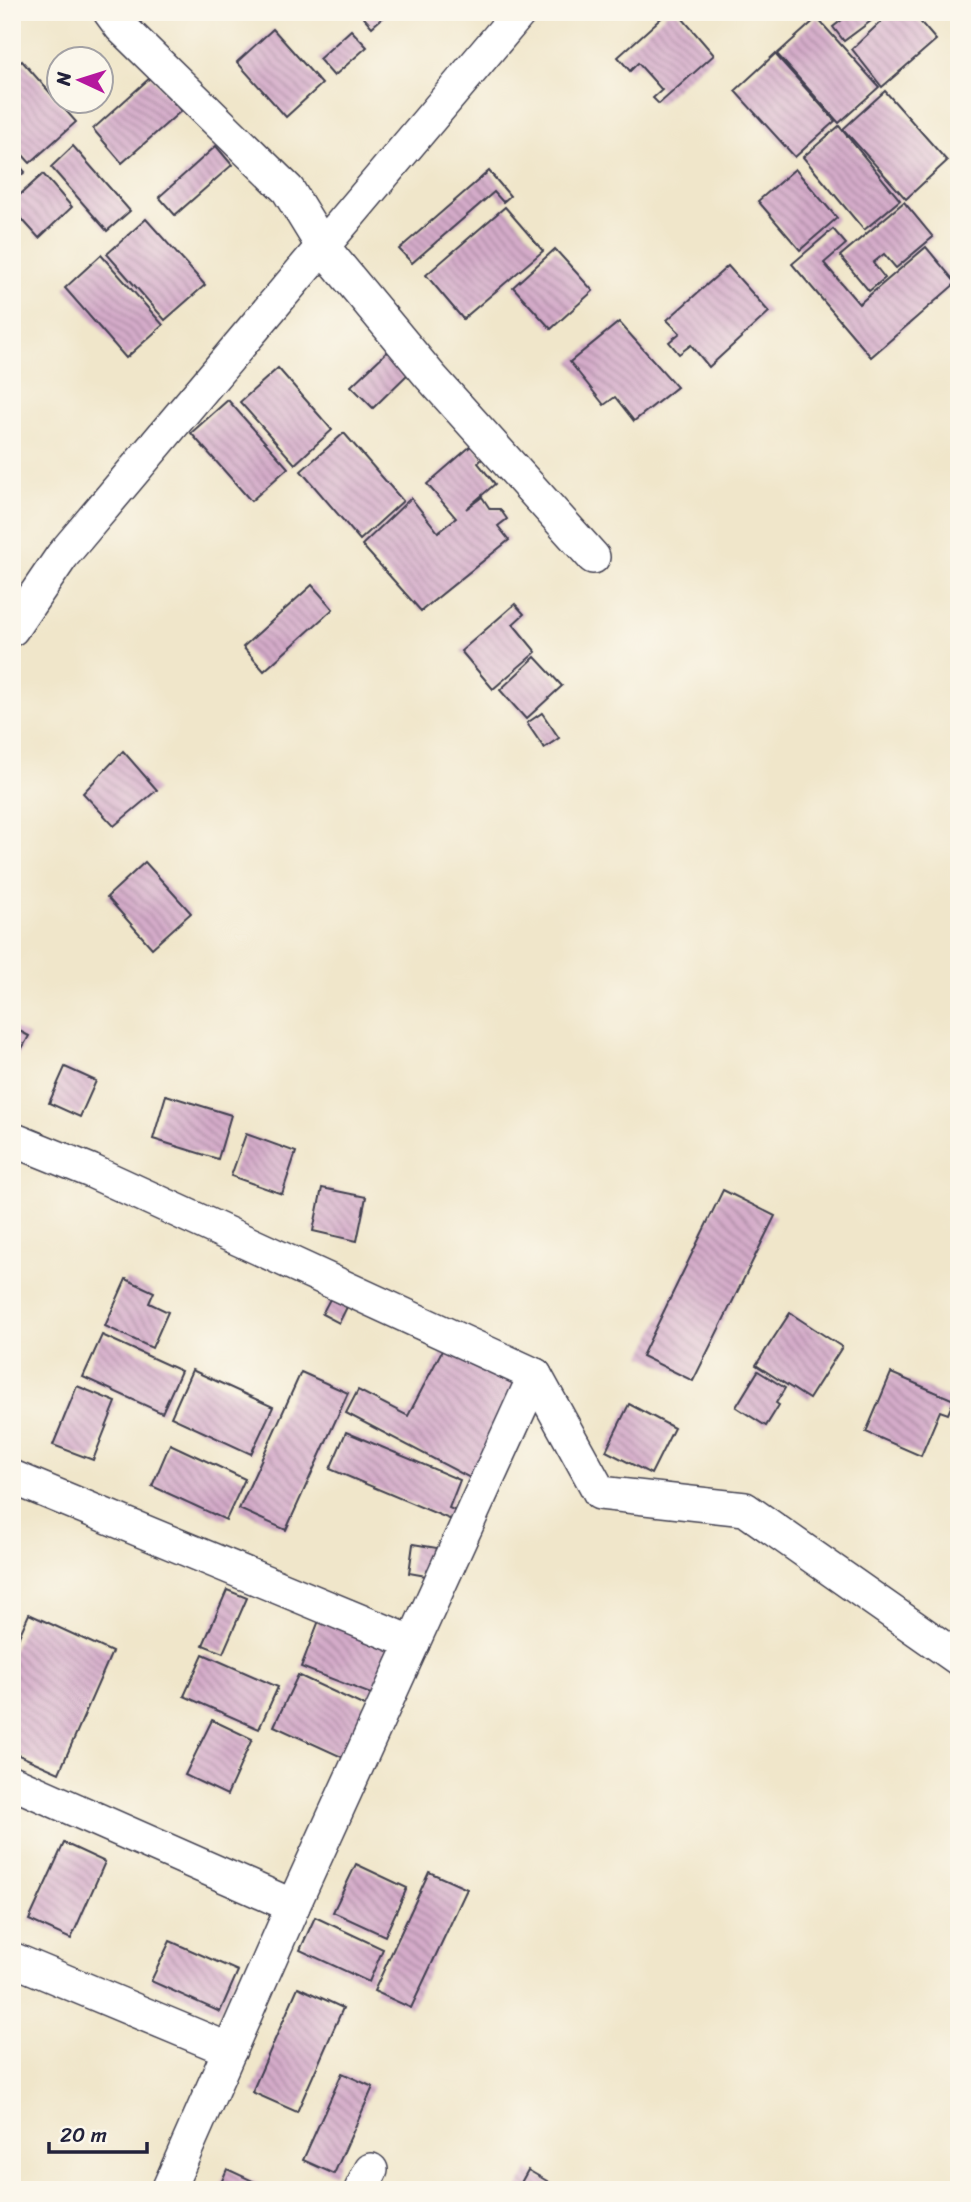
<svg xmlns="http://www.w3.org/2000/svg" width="971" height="2202" font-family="Sriracha,sans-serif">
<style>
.building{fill:url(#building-back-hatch)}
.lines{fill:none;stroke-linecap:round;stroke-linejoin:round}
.minor-casing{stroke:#413f50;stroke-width:36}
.minor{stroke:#fff;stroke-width:33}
</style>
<defs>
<pattern id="building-back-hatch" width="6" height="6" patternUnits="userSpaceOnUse" patternTransform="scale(1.75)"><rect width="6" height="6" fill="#d4abc9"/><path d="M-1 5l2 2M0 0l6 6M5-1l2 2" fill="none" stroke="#ac8ba4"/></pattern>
</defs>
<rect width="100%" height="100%" fill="#fbf7ec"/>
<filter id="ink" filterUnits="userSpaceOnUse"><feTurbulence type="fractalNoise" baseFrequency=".0143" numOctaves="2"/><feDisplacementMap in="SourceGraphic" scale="14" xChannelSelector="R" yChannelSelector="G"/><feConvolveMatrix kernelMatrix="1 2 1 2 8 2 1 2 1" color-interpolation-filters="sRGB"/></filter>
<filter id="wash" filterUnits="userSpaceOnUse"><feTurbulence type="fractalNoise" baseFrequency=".00686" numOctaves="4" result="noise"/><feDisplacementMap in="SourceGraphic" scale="28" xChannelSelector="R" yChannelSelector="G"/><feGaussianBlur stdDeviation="1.57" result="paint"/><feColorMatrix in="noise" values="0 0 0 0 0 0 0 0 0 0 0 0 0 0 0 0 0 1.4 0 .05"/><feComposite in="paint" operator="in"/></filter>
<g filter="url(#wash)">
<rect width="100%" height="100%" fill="#f0e6ca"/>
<g id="blocks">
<g class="building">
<path d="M359 12H389L372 27Z"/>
<path d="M668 12H677L714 55 659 104 653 98 662 90 638 63 630 71 618 57Z"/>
<path d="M852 12H883L844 41 833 27Z"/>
<path d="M891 12H912L936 40 882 87 852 49Z"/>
<path d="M817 18 879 87 839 123 777 54Z"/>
<path d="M273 29 322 84 286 117 237 62Z"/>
<path d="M351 30 367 47 334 76 319 59Z"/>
<path d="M775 54 835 121 795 157 735 91Z"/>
<path d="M22 61 76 122 30 163 12 143V69Z"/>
<path d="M151 77 181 111 122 163 93 129Z"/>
<path d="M885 91 947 161 906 199 843 129Z"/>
<path d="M839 126 900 200 864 230 803 157Z"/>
<path d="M73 146 130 211 107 231 51 167Z"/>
<path d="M216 146 232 165 175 215 159 197Z"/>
<path d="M12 157 25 172 12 183Z"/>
<path d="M795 169 837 218 800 250 758 201Z"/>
<path d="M489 171 510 196 503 202 494 192 412 263 399 249Z"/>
<path d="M43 174 72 207 39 238 12 208V202Z"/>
<path d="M904 202 933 237 896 268 884 254 873 263 885 278 869 291 840 256Z"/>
<path d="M505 207 543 251 463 319 426 275Z"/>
<path d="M146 219 205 285 165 320 107 254Z"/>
<path d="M833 229 846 244 824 263 859 304 926 247 956 283 871 357 792 264Z"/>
<path d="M555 249 593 291 551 329 513 287Z"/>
<path d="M101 255 163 325 126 358 65 288Z"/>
<path d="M728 266 769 312 709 367 691 345 679 354 669 342 680 333 667 320Z"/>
<path d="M619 322 677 387 634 421 615 397 604 405 570 362Z"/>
<path d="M388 351 409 373 373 408 351 386Z"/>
<path d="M278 368 332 430 295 464 240 402Z"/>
<path d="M228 400 288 468 251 501 191 433Z"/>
<path d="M344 433 403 501 360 540 301 471Z"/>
<path d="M472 445 483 458 478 463 495 484 466 509 482 497 490 509H500L507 519 498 526 509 540 421 611 362 545 411 498 438 532 456 518 427 484Z"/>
<path d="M312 585 333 609 264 671 243 647Z"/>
<path d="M515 604 524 614 513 624 536 652 493 689 461 651Z"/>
<path d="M535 657 562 686 526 719 500 690Z"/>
<path d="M542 713 559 738 544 748 527 723Z"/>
<path d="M123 751 157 790 114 826 83 793Z"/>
<path d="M145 862 191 913 152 948 107 897Z"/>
<path d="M12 1027 29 1036 12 1066Z"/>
<path d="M65 1067 96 1081 80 1117 49 1103Z"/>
<path d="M166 1095 231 1115 218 1159 153 1139Z"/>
<path d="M246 1134 296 1152 282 1194 231 1176Z"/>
<path d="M322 1188 366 1197 357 1241 313 1231Z"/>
<path d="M723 1190 775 1216 693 1381 642 1356Z"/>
<path d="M126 1279 154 1292 149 1303 168 1312 152 1348 105 1326Z"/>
<path d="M330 1299 347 1307 339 1323 322 1314Z"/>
<path d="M790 1313 842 1347 809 1399 756 1365Z"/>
<path d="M102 1335 181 1371 162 1413 83 1377Z"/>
<path d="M448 1339 522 1379 470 1478 346 1413 358 1390 408 1416Z"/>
<path d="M192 1370 273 1407 251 1454 171 1417Z"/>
<path d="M758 1371 785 1388 776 1403 779 1405 766 1426 736 1407Z"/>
<path d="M301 1372 348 1393 286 1530 239 1509Z"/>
<path d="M891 1373 954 1400 948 1414 940 1411 921 1456 866 1432Z"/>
<path d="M77 1386 116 1402 93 1460 53 1445Z"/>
<path d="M629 1404 674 1428 651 1474 606 1451Z"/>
<path d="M346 1432 460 1480 449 1508 458 1512 454 1521 330 1469Z"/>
<path d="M170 1444 245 1479 226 1520 152 1486Z"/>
<path d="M413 1544 437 1548 432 1577 409 1573Z"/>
<path d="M227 1590 247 1598 223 1653 203 1645Z"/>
<path d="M29 1614 112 1652 59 1773 12 1752V1652Z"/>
<path d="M320 1618 395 1646 376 1696 301 1667Z"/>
<path d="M203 1654 278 1687 259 1729 184 1696Z"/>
<path d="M298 1675 369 1708 346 1759 274 1726Z"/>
<path d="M212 1720 252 1739 227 1795 185 1775Z"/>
<path d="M64 1843 105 1862 71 1939 29 1920Z"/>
<path d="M356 1864 407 1888 385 1936 333 1912Z"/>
<path d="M429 1872 467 1889 411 2008 374 1991Z"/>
<path d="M315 1917 383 1949 369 1982 300 1950Z"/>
<path d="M170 1941 238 1971 220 2012 151 1981Z"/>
<path d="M298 1987 343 2008 297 2112 252 2092Z"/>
<path d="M342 2073 373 2087 334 2174 303 2160Z"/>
<path d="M227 2169 272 2190H218Z"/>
<path d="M528 2170 554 2185 551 2190H517Z"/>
</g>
</g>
</g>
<g filter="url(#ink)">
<use href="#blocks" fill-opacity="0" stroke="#413f50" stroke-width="2"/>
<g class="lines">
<defs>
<g id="minor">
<path d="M110 12 121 27 288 190 323 247 430 376 593 557"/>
<path d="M12 629 62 556 520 12"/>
<path d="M12 1139 91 1171 535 1375 600 1493 745 1509 959 1659"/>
<path d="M12 1477 413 1643"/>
<path d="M12 1782 293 1906"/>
<path d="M12 1959 230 2050"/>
<path d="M168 2190 293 1906 535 1375"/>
<path d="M361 2190 371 2170"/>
</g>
</defs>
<use href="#minor" class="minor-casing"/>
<use href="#minor" class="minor"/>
</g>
</g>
<rect width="971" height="2202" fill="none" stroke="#fbf7ec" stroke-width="42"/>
<g transform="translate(80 80) rotate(274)"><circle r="33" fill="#fbf7ec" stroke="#a4a2a5" stroke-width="2"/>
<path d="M0-5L12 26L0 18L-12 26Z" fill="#b5179e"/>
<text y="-10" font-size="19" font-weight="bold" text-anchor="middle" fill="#22223b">N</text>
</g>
<path d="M49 2142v10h98v-10" fill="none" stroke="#22223b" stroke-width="3.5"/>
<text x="60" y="2142" font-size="21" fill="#22223b" stroke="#fbf7ec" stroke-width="5" paint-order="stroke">20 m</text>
</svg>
